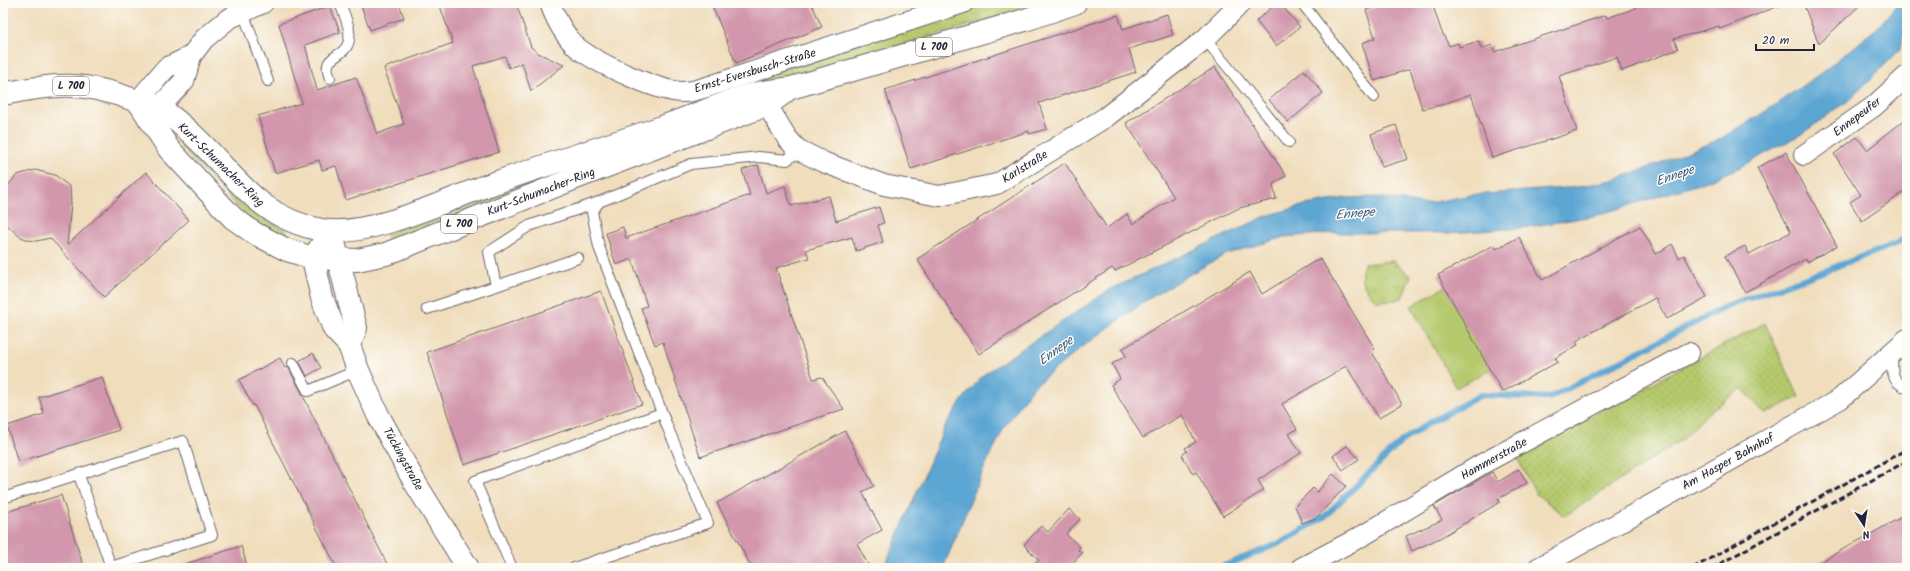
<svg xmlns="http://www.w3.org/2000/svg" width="1910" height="571" font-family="Kalam,sans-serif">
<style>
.grass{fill:url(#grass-tufts);stroke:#6c7654}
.garden{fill:url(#garden-dots);stroke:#6c7654}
.pitch{fill:#b5c96c;stroke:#6c7654}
.water{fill:#5ba6d3;stroke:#3e6487}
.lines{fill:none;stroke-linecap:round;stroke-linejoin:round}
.stream{stroke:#5ba6d3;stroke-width:6}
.building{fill:#d297ac}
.service-casing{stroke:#6a6368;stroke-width:12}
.minor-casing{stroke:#6a6368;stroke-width:22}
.tertiary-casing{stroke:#6a6368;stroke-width:24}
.primary-casing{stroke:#6a6368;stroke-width:24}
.service{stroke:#fff;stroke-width:10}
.minor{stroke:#fff;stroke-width:20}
.tertiary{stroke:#fff;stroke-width:22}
.primary{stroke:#fff;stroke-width:22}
.rail{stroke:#22223b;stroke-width:3;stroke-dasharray:6 3;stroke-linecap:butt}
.labels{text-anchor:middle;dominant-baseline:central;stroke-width:3;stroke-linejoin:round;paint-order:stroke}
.shield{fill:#fdfcf7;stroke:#646373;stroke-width:1}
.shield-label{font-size:11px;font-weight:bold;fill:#22223b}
.street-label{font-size:12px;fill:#22223b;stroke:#fdfcf7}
.water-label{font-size:13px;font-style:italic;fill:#3c5d7f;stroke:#fdfcf7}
</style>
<defs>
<pattern id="grass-tufts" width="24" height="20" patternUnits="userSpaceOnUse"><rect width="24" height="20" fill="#b5c96c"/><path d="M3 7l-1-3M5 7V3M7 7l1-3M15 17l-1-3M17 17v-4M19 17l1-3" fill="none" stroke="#9bac5e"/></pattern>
<pattern id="garden-dots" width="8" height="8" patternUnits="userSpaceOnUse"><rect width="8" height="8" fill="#b5c96c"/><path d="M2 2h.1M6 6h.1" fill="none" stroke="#9bac5e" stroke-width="1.8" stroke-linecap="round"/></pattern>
</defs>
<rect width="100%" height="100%" fill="#fdfcf7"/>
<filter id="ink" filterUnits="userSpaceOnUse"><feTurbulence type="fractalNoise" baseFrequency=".025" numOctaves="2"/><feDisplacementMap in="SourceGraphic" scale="8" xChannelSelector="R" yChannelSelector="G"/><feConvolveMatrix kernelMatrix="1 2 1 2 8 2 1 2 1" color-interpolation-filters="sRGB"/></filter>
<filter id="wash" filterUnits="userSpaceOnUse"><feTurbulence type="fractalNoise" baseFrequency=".012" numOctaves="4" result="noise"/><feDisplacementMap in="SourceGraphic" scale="16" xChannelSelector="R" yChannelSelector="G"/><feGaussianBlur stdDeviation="0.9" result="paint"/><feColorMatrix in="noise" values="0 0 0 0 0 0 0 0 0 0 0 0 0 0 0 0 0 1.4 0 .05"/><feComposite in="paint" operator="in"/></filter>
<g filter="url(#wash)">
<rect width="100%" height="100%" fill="#f0ddbc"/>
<g class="grass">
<path d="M981 3H1042L957 29 728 93 735 85 831 51Z"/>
<path d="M186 143 244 206 263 219 286 230 287 236 283 237 249 218 181 147Z"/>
<path d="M538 178H541V181L388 241 386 234Z"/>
<path d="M1393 261 1411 276 1402 298 1395 300 1376 301C1364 287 1358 282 1364 264Z"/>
</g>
<path class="garden" d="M1765 323 1799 397 1765 414 1742 388 1709 412 1684 438 1565 516 1536 494 1516 456Z"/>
<path class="pitch" d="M1446 286 1491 369 1456 388 1411 306Z"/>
<path class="water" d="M1898 3H1907V32L1903 37 1899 51 1848 101 1800 135 1735 170 1702 183 1594 216 1522 228 1451 233H1334L1285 237 1227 254 1192 273 1145 301 1077 351 1032 388 1004 428 986 464 943 568H884L946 424 963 399 983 375 1109 290 1266 216 1305 205 1346 198 1375 197 1424 204 1471 195 1578 187 1612 180 1645 169 1720 139 1763 113 1821 73 1878 27Z"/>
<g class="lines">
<path class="stream" d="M1219 568 1280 543 1324 517 1402 441 1432 421 1481 395 1549 398 1733 303 1806 278 1893 245 1907 237"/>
</g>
<g id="blocks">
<g class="building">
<path d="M360 3H399L404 18 370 30Z"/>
<path d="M439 3H516L531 47 538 53 564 65 531 91 522 63 509 68 505 56 473 66 499 152 346 200 336 166 322 170 319 160 275 173 258 116 302 103 279 24 330 6 340 32 305 45 317 90 356 77 377 134 404 124 384 68 453 43Z"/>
<path d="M711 3H811L822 27 736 63Z"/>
<path d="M1277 3H1280L1300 27 1276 46 1256 21Z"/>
<path d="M1388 3H1432L1441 30 1449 46 1458 43 1459 47 1479 41 1481 49 1492 45 1494 52 1606 15 1607 18 1636 8 1635 3 1784 4 1720 29 1719 26 1674 39 1678 49 1622 71 1617 57 1559 76 1577 131 1492 158 1471 94 1441 105 1422 109 1410 69 1374 81 1362 43 1375 38 1366 10Z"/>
<path d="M1803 3H1862L1819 44Z"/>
<path d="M1167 14 1173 35 1129 49 1136 72 1039 103 1047 129 1029 134V131L911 169 885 90 1118 15 1123 29Z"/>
<path d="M1215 67 1286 176 1273 184 1276 199 1239 208 1115 271 1112 268 979 354 917 259 1065 163 1107 228 1127 214 1133 224 1174 197 1126 123Z"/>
<path d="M1304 70 1323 93 1288 122 1269 100Z"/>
<path d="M1907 118V190L1862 221 1850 202 1861 195 1834 154 1857 137 1867 150Z"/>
<path d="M1396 125 1408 159 1382 167 1371 134Z"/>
<path d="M1786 152 1837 246 1807 262 1806 259 1745 292 1725 256 1745 246 1749 254 1791 232 1757 168Z"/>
<path d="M758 165 766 193 785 186 791 206 829 196 836 221 879 207 884 223 878 225 883 242 856 251 852 237 806 250 809 258 776 268 813 379 822 377 844 409 700 457 663 342 655 345 641 308 647 306 632 259 616 265 606 233 623 227 626 238 750 195 742 170Z"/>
<path d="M35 170 55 175 70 187 71 204 67 245 146 172 189 220 104 297 50 238 37 241 28 240 19 236 6 224 3 218V193L5 189 17 175Z"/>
<path d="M1640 226 1656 254 1672 244 1679 258 1684 255 1707 297 1667 319 1655 298 1576 341 1578 345 1555 358 1558 362 1502 392 1438 275 1494 245 1496 249 1519 237 1542 280Z"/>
<path d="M1320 258 1375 349 1372 352 1402 404 1379 418 1346 366 1282 404 1297 429 1289 434 1301 453 1258 480 1264 490 1223 516 1196 472 1193 474 1182 455 1187 451 1185 448 1196 442 1182 415 1143 438 1111 385 1120 379 1112 364 1126 356 1122 349 1250 272 1262 294Z"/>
<path d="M601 291 642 404 464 465 427 352Z"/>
<path d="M313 353 321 368 307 376 299 361Z"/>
<path d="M280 358 285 368 288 367 296 382 389 568H337L254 405 253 406 239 380Z"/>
<path d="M102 377 119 430 18 462 7 426 44 414 39 397Z"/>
<path d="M845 431 874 486 862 492 882 530 857 544 870 568H752L717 503Z"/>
<path d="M1347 446 1359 459 1343 470 1333 456Z"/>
<path d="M1519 469 1527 483 1498 499 1500 502 1440 538 1412 551 1406 536 1442 520 1434 506 1492 472 1498 482Z"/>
<path d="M1333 474 1346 486 1316 518 1302 523 1295 506 1313 488 1317 492Z"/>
<path d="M61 495 84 568H3V513Z"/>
<path d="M1069 509 1080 519 1066 534 1080 547 1078 550 1082 553 1068 568H1031L1039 560 1024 545 1041 526 1048 532Z"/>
<path d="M1907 514V568H1809Z"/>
<path d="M241 546 248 568H182V565Z"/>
</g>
</g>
</g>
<g filter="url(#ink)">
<use href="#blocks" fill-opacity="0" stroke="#6a6368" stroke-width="1"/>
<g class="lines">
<defs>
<g id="service">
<path d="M1302 3 1374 97"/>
<path d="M243 12 268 81"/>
<path d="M1205 39 1289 142"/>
<path d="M330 78C321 56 340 59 347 46 354 33 344 15 340 3"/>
<path d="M496 286 578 258"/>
<path d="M427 309 496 286 489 252 529 226 599 202"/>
<path d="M1893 354C1891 370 1891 382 1907 388"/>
<path d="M293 363 308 391 358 370"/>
<path d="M3 498 183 441 212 535 111 567 79 475"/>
<path d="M512 568 475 481 662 413"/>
<path d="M574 568 708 523 667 426 599 247 592 212 599 202 691 164 759 157 787 160 792 156 797 149"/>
</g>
<g id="minor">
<path d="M550 3C556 20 565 37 579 49 599 64 659 92 683 92 694 92 706 87 716 84L963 3"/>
<path d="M138 101 166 68 191 56"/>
<path d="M767 105 787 138 797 149 823 162 884 185 939 196 997 184 1106 117 1205 39 1241 3"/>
<path d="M148 119 184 81 191 56 204 39 228 19 263 3"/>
<path d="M1804 155 1873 107 1907 76"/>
<path d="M1301 568 1364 535 1482 464 1689 353"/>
<path d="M1538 568 1840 399 1907 339"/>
</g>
<g id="tertiary">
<path d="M331 231 313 258 322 298 334 329 349 345 358 370 378 415 414 481 468 568"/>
<path d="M334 242 356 328 349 345"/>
</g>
<g id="primary">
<path d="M3 94C55 83 84 81 134 100 142 103 152 104 159 108 170 114 183 126 193 135 236 175 257 218 322 230 366 238 440 203 483 187 541 166 601 148 659 128 691 117 721 103 753 94 765 91 779 90 791 88L1025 20 1075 3"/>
<path d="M138 101 169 149 233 218 254 233 287 250 313 258 357 260 386 254 578 177 767 105 784 93"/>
</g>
</defs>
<use href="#service" class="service-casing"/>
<use href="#minor" class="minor-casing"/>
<use href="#tertiary" class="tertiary-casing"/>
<use href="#primary" class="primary-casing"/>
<use href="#service" class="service"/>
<use href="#minor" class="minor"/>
<use href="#tertiary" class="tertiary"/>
<use href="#primary" class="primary"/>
<g class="rail">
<path d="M1693 568 1907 449"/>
<path d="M1712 568 1907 461"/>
</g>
</g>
</g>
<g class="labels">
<g class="shield">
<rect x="916" y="38" width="36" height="18" rx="3"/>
<rect x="53" y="77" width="36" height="18" rx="3"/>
<rect x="441" y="215" width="36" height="18" rx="3"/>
</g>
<g class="shield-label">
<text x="934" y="47">L 700</text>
<text x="71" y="86">L 700</text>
<text x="459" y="224">L 700</text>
</g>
<g class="street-label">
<text transform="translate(755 71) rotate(-17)">Ernst-Eversbusch-Straße</text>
<text transform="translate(1857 117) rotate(-37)">Ennepeufer</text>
<text transform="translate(221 165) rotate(44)">Kurt-Schumacher-Ring</text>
<text transform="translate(1025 167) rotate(-32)">Karlstraße</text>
<text transform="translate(541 192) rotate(-21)">Kurt-Schumacher-Ring</text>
<text transform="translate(403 459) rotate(61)">Tückingstraße</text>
<text transform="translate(1494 459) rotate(-29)">Hammerstraße</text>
<text transform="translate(1728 462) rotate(-29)">Am Hasper Bahnhof</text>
</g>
<g class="water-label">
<text transform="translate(1675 176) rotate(-19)">Ennepe</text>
<text transform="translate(1355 214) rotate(-5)">Ennepe</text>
<text transform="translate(1056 351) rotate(-36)">Ennepe</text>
</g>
</g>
<rect width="1910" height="571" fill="none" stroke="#fdfcf7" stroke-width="16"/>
<g transform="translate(1864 525) rotate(168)" stroke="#fdfcf7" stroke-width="3" paint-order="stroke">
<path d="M0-3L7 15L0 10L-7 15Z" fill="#22223b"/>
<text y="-6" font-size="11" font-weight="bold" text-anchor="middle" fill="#22223b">N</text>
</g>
<path d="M1756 44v6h58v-6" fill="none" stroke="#22223b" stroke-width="2"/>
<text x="1762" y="44" font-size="12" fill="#22223b" stroke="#fdfcf7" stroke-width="3" paint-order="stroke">20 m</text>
</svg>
